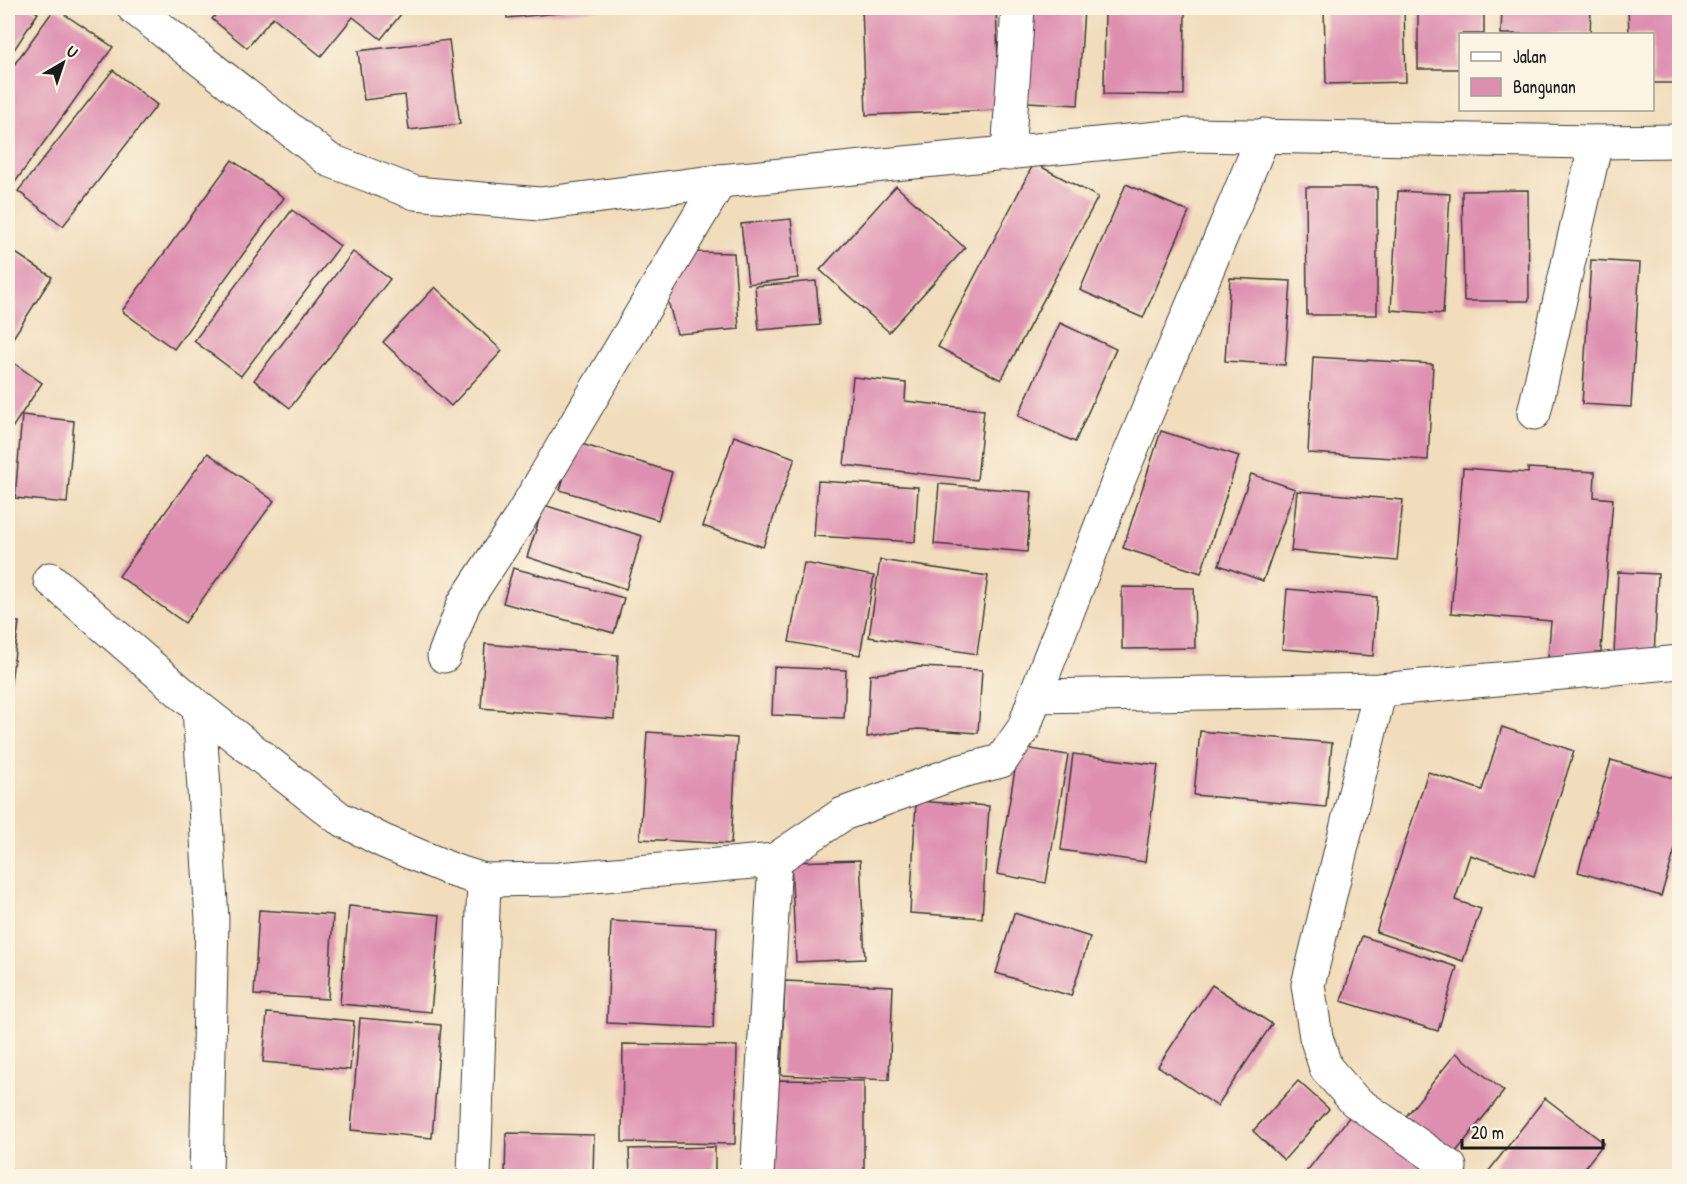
<svg xmlns="http://www.w3.org/2000/svg" width="1687" height="1184" font-family="'Patrick Hand',sans-serif">
<style>
.building{fill:#de8fb0}
.lines{fill:none;stroke-linecap:round;stroke-linejoin:round}
.minor-casing{stroke:#3c3934;stroke-width:35}
.minor{stroke:#fff;stroke-width:33}
</style>
<rect width="100%" height="100%" fill="#fcf5e5"/>
<filter id="ink" filterUnits="userSpaceOnUse"><feTurbulence type="fractalNoise" baseFrequency=".0167" numOctaves="2"/><feDisplacementMap in="SourceGraphic" scale="12" xChannelSelector="R" yChannelSelector="G"/><feConvolveMatrix kernelMatrix="1 2 1 2 8 2 1 2 1" color-interpolation-filters="sRGB"/></filter>
<filter id="wash" filterUnits="userSpaceOnUse"><feTurbulence type="fractalNoise" baseFrequency=".008" numOctaves="4" result="noise"/><feDisplacementMap in="SourceGraphic" scale="24" xChannelSelector="R" yChannelSelector="G"/><feGaussianBlur stdDeviation="1.35" result="paint"/><feColorMatrix in="noise" values="0 0 0 0 0 0 0 0 0 0 0 0 0 0 0 0 0 1.4 0 .05"/><feComposite in="paint" operator="in"/></filter>
<g filter="url(#wash)">
<rect width="100%" height="100%" fill="#f1dcbb"/>
<g id="blocks">
<g class="building">
<path d="M8 8H30L38 13 8 59Z"/>
<path d="M55 8 113 47 8 192V73Z"/>
<path d="M222 8H406L381 39 353 17 321 56 273 17 247 48 212 19Z"/>
<path d="M506 8H600V9L507 18Z"/>
<path d="M862 8H996L1000 110 866 115Z"/>
<path d="M1032 8H1084L1078 105 1028 102Z"/>
<path d="M1105 8H1185L1184 95 1104 94Z"/>
<path d="M1324 8H1404L1406 82 1326 84Z"/>
<path d="M1418 8H1484V34H1460V69H1418Z"/>
<path d="M1502 8H1591L1590 34H1501Z"/>
<path d="M1628 8H1680V83H1652V34H1629Z"/>
<path d="M449 40 460 124 409 130 405 95 364 100 358 51Z"/>
<path d="M113 70 157 105 63 226 18 191Z"/>
<path d="M232 160 284 198 174 349 122 311Z"/>
<path d="M1034 163 1098 197 1001 380 938 347Z"/>
<path d="M1126 184 1189 212 1143 318 1080 290Z"/>
<path d="M896 186 965 248 889 332 820 270Z"/>
<path d="M1306 187H1377V315H1307Z"/>
<path d="M1528 190 1529 301H1464L1462 191Z"/>
<path d="M1398 191 1450 194 1443 314 1391 310Z"/>
<path d="M292 210 340 246 241 376 194 341Z"/>
<path d="M791 219 798 278 748 284 741 224Z"/>
<path d="M8 248 52 277 11 341 8 339Z"/>
<path d="M353 252 390 279 290 408 254 380Z"/>
<path d="M690 252 734 253 739 329 677 334 665 290Z"/>
<path d="M1591 260 1640 263 1631 407 1582 404Z"/>
<path d="M1230 278 1291 281 1285 365 1225 361Z"/>
<path d="M816 281 820 325 759 330 755 286Z"/>
<path d="M435 287 502 351 451 406 383 342Z"/>
<path d="M1060 323 1116 349 1075 442 1018 416Z"/>
<path d="M1313 357 1433 364 1428 460 1308 453Z"/>
<path d="M8 359 42 383 8 434Z"/>
<path d="M853 377 906 383 905 401 984 410 977 480 844 465Z"/>
<path d="M22 415 74 421 67 503 15 498Z"/>
<path d="M1161 431 1239 456 1201 573 1123 548Z"/>
<path d="M734 436 795 458 763 547 703 526Z"/>
<path d="M575 442 672 472 658 520 560 490Z"/>
<path d="M208 453 274 501 185 623 119 576Z"/>
<path d="M1463 468 1528 473V468L1595 472 1594 497 1613 499 1600 663 1548 658 1551 621 1451 613Z"/>
<path d="M1251 474 1295 489 1263 581 1219 565Z"/>
<path d="M818 481 918 487 915 542 814 536Z"/>
<path d="M939 484 1032 492 1027 552 934 544Z"/>
<path d="M1297 491 1403 500 1397 561 1291 551Z"/>
<path d="M544 505 642 536 626 589 527 557Z"/>
<path d="M880 560 988 576 977 654 869 637Z"/>
<path d="M804 563 874 576 860 655 789 642Z"/>
<path d="M513 568 624 598 614 633 503 603Z"/>
<path d="M1618 572 1658 574 1654 657 1614 654Z"/>
<path d="M1122 587 1194 588 1195 648 1122 649Z"/>
<path d="M1287 589 1377 597 1373 656 1282 649Z"/>
<path d="M8 621 19 622 9 697H8Z"/>
<path d="M485 644 618 655 614 719 481 708Z"/>
<path d="M774 667 846 670 844 718 772 715Z"/>
<path d="M920 667 982 670 978 733 918 729 867 737 870 675Z"/>
<path d="M1502 727 1574 751 1534 876 1470 855 1455 900 1481 909 1463 961 1376 932 1428 772 1482 790Z"/>
<path d="M1200 731 1332 743 1326 807 1194 795Z"/>
<path d="M647 732 737 738 731 844 640 839Z"/>
<path d="M1019 747 1068 755 1046 883 997 874Z"/>
<path d="M1073 754 1158 765 1145 862 1061 850Z"/>
<path d="M1611 760 1680 780V833L1661 896 1578 872Z"/>
<path d="M916 801 989 806 982 918 910 913Z"/>
<path d="M860 860 865 959 796 962 791 862Z"/>
<path d="M349 906 440 915 431 1012 340 1004Z"/>
<path d="M259 910 333 915 328 999 254 995Z"/>
<path d="M1014 913 1090 937 1071 996 996 973Z"/>
<path d="M611 921 717 927 713 1028 607 1023Z"/>
<path d="M1362 936 1457 967 1438 1031 1341 1001Z"/>
<path d="M785 981 893 986 889 1080 781 1075Z"/>
<path d="M1212 985 1272 1024 1217 1106 1158 1066Z"/>
<path d="M267 1013 354 1021 350 1070 263 1062Z"/>
<path d="M360 1018 441 1025 432 1138 351 1130Z"/>
<path d="M623 1044 737 1046 735 1144 622 1142Z"/>
<path d="M1456 1053 1504 1091 1452 1157 1404 1119Z"/>
<path d="M772 1080 864 1081V1176H771Z"/>
<path d="M1298 1081 1329 1109 1284 1160 1253 1131Z"/>
<path d="M1545 1098 1604 1143 1578 1176H1485Z"/>
<path d="M1354 1111 1424 1165 1416 1176H1303Z"/>
<path d="M506 1133 594 1135 593 1176H505Z"/>
<path d="M715 1147V1176H630L629 1149Z"/>
</g>
</g>
</g>
<g filter="url(#ink)">
<use href="#blocks" fill-opacity="0" stroke="#3c3934" stroke-width="1.5"/>
<g class="lines">
<defs>
<g id="minor">
<path d="M134 8 329 160 415 193 540 204 720 181 1189 135 1596 142 1680 141"/>
<path d="M1008 154 1018 8"/>
<path d="M1534 413 1596 142"/>
<path d="M50 579 199 708 339 818 383 841 455 871 484 880 559 879 775 860 843 814 958 772 1001 761 1024 728 1035 696 1119 479 1264 135"/>
<path d="M444 656 464 603 519 520 720 181"/>
<path d="M1380 690 1308 985 1316 1037 1326 1068 1355 1101 1450 1167"/>
<path d="M1035 696 1380 690 1680 662"/>
<path d="M199 708 212 919 206 1176"/>
<path d="M474 1176 484 880"/>
<path d="M757 1176 775 860"/>
</g>
</defs>
<use href="#minor" class="minor-casing"/>
<use href="#minor" class="minor"/>
</g>
</g>
<rect width="1687" height="1184" fill="none" stroke="#fcf5e5" stroke-width="30"/>
<rect x="1459" y="33" width="195" height="78" fill="#fcf5e5" stroke="#a29e95" stroke-width="1.5"/>
<rect x="1471" y="52" width="30" height="9" fill="#ffffff" stroke="#a29e95" stroke-width="1.5"/>
<text x="1513" y="63" font-size="18" fill="#1c1c1c">Jalan</text>
<rect x="1471" y="78" width="30" height="18" fill="#de8fb0" stroke="#a29e95" stroke-width="1.5"/>
<text x="1513" y="93" font-size="18" fill="#1c1c1c">Bangunan</text>
<g transform="translate(63 63) rotate(39)" stroke="#fcf5e5" stroke-width="4.5" paint-order="stroke">
<path d="M0-4.5L10 22L0 15L-10 22Z" fill="#1c1c1c"/>
<text y="-9" font-size="16" font-weight="bold" text-anchor="middle" fill="#1c1c1c">U</text>
</g>
<path d="M1462 1139v9h141v-9" fill="none" stroke="#1c1c1c" stroke-width="3"/>
<text x="1471" y="1139" font-size="18" fill="#1c1c1c" stroke="#fcf5e5" stroke-width="4.5" paint-order="stroke">20 m</text>
</svg>
